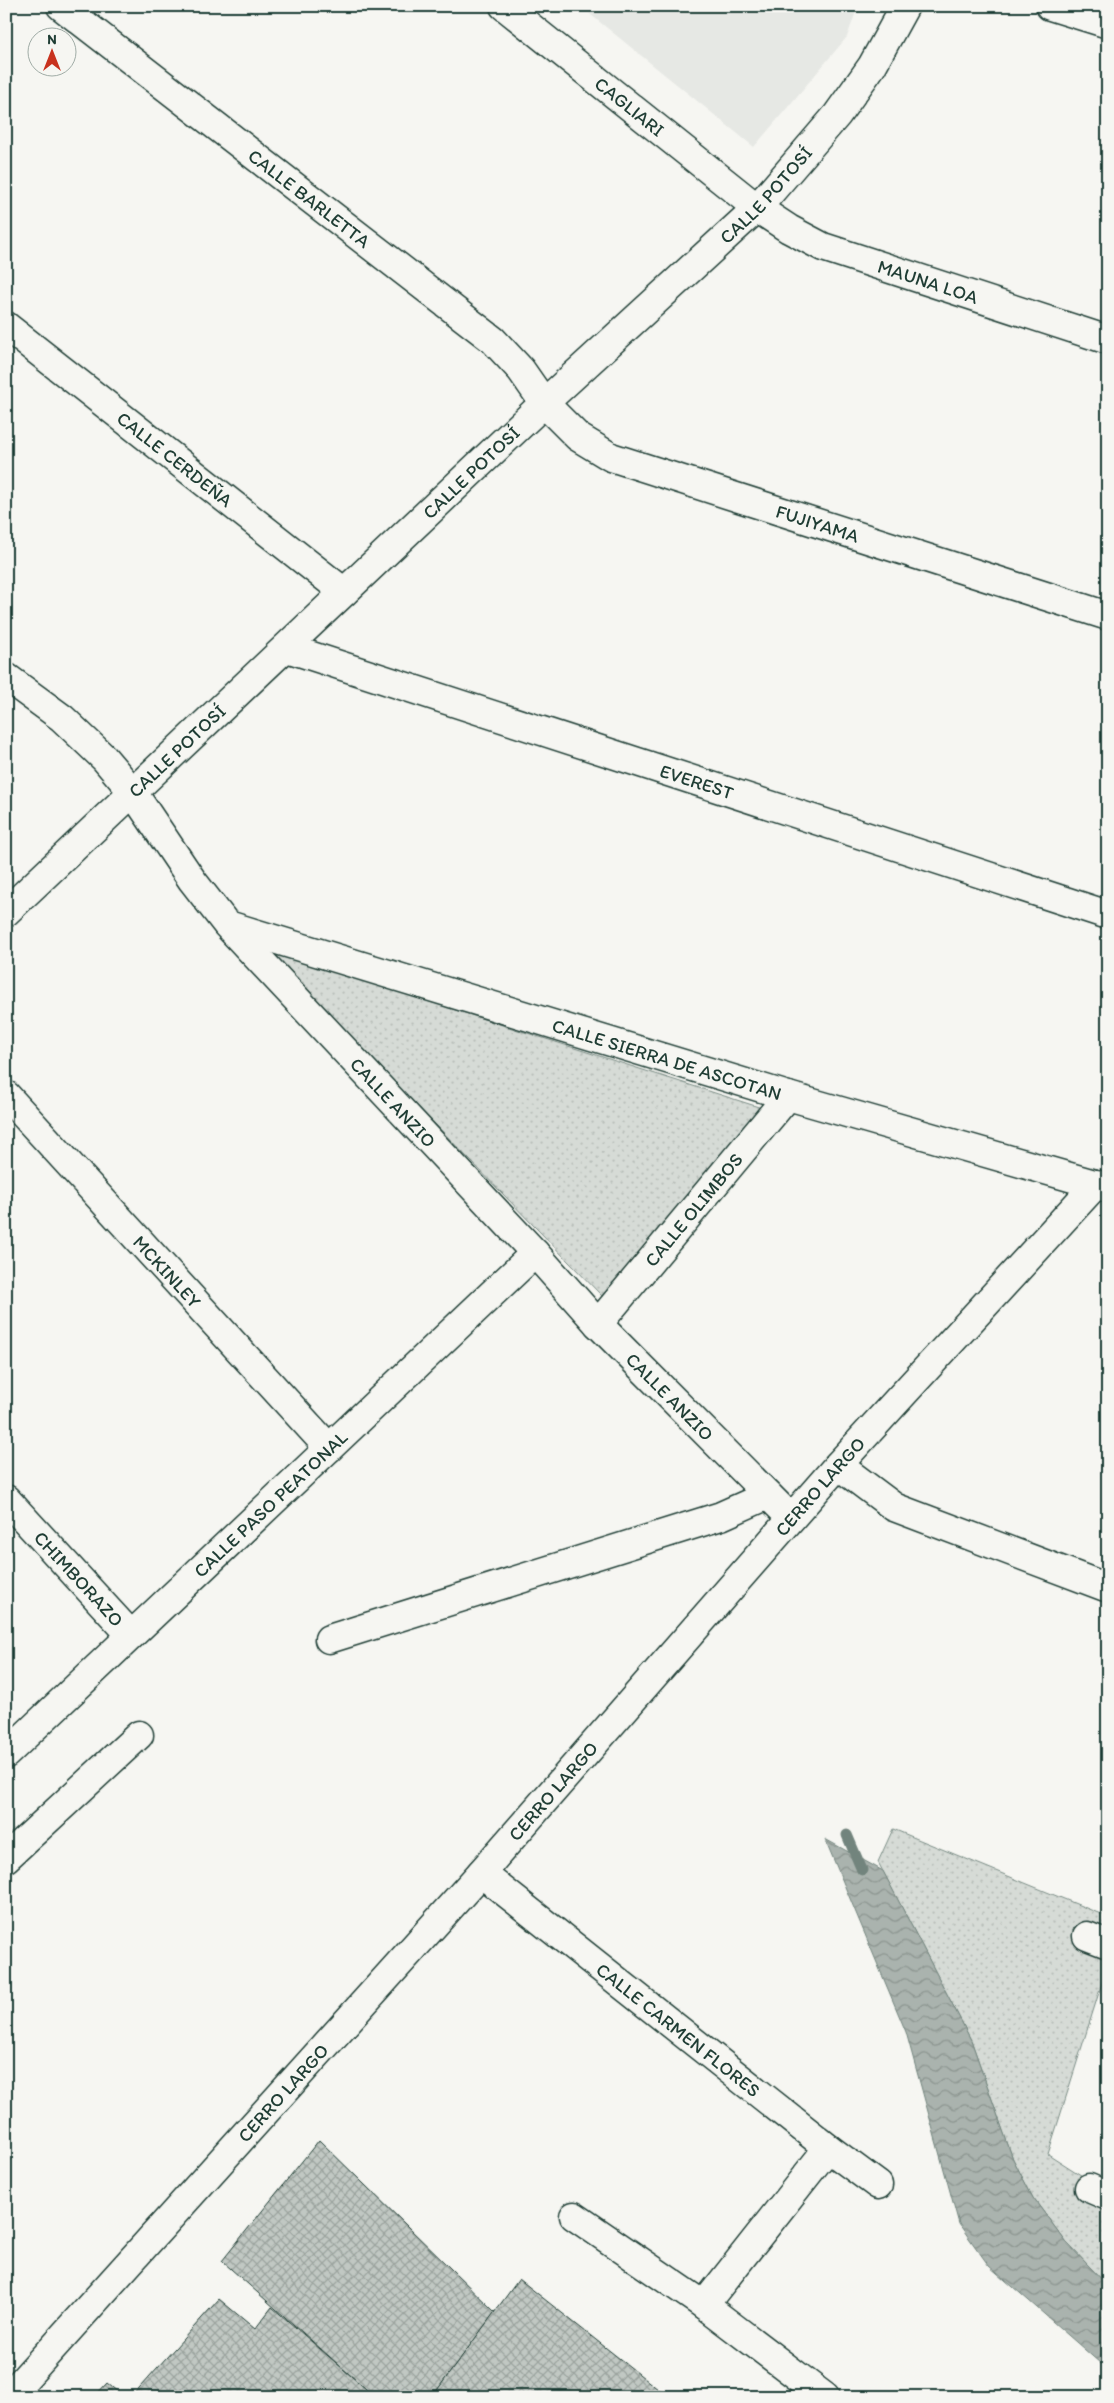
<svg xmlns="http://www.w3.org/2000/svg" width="1114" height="2403" font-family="Itim,sans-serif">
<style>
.built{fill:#e6e8e4}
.green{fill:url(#green-dots);stroke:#7a8c85}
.water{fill:url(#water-waves);stroke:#72847d}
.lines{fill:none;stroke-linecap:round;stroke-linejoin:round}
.stream{stroke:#72847d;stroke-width:11}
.building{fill:url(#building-cross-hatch);stroke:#1f3d34}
.minor-casing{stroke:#1f3d34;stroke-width:31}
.minor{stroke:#f6f6f2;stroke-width:28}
.labels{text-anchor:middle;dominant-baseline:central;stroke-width:5;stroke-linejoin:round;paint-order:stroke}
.street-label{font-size:19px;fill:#1f3d34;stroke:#f6f6f2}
</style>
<defs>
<pattern id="green-dots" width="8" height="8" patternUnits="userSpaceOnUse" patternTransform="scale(1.25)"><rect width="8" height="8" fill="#d6dbd6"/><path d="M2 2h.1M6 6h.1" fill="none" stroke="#b7bdb8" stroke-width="1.8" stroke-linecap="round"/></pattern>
<pattern id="water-waves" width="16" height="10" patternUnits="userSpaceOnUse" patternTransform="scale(1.25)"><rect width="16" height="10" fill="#aab3ae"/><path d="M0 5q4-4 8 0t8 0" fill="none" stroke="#8a938e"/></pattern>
<pattern id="building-cross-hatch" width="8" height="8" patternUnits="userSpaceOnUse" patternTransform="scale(1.25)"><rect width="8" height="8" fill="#c1c8c3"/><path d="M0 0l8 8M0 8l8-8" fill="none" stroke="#9ca49f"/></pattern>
</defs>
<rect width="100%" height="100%" fill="#f6f6f2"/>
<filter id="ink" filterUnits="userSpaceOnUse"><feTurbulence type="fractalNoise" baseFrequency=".02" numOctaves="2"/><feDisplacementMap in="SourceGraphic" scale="10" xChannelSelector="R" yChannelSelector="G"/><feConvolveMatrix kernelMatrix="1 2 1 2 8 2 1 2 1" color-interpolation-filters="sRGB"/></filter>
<g filter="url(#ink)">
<path class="built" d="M580 6H858L847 37 754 147Z"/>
<g class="green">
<path d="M265 949 768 1110 603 1297Z"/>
<path d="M893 1829 1108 1917V1964L1048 2154 1087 2179 1108 2197V2286L1066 2242 1033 2198 1013 2159 971 2040 878 1862Z"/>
</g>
<path class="water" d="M825 1839 883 1871 971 2040 1013 2159 1033 2198 1066 2242 1108 2286V2370L989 2266 959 2224 906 2032Z"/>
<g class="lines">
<path class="stream" d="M847 1835 862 1870"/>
</g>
<g class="building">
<path d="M319 2140 495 2312 432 2397H375L222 2261Z"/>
<path d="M519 2279 668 2397H432Z"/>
<path d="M219 2299 255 2329 272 2307 375 2397H131Z"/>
<path d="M107 2383 124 2397H94Z"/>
</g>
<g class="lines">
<defs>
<g id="minor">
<path id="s1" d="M61 6 493 340 521 370 544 403 578 437 611 457 1108 616"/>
<path id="s2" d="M504 6 757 208 789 229 823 247 1108 340"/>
<path d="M1050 6 1108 24"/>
<path id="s3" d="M6 326 344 592"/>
<path id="s4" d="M287 648 1108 915"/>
<path id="s5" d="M6 677 62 718 104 758 132 791 192 880 227 925 535 1253 598 1324 791 1518"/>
<path id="s6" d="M6 912 544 403 757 208 837 115 872 66 905 6"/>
<path id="s7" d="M228 925 788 1096 1108 1188"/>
<path id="s8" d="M6 1095 329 1448"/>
<path id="s9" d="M598 1324 788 1096"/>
<path d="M838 1465 894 1507 1108 1588"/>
<path id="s10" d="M6 1499 131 1635"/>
<path d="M329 1639 721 1516 768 1495"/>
<path id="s11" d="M6 1754 535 1253"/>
<path d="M6 1858 139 1735"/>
<path id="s12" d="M481 1873 828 2148 878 2185"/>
<path d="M1087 1936 1108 1944"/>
<path d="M1089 2188 1108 2196"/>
<path d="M574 2216 704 2305 825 2397"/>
<path d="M704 2305 828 2148"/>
<path id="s13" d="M8 2397 481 1873 838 1465 1096 1184"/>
</g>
</defs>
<use href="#minor" class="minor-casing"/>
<use href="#minor" class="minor"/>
</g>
</g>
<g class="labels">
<g class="street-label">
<text stroke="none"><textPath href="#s2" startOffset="161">CAGLIARI</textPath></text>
<text stroke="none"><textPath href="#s6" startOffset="1045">CALLE POTOSÍ</textPath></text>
<text stroke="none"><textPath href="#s1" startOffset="314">CALLE BARLETTA</textPath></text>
<text stroke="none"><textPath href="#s2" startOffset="511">MAUNA LOA</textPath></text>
<text stroke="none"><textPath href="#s3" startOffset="215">CALLE CERDEÑA</textPath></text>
<text stroke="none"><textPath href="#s6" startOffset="640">CALLE POTOSÍ</textPath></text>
<text stroke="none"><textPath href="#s1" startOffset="931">FUJIYAMA</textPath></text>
<text stroke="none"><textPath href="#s6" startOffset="235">CALLE POTOSÍ</textPath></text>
<text stroke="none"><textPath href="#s4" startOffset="431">EVEREST</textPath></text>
<text stroke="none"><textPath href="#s7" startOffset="459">CALLE SIERRA DE ASCOTAN</textPath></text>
<text stroke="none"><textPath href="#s5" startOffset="578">CALLE ANZIO</textPath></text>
<text stroke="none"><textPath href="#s9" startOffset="149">CALLE OLIMBOS</textPath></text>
<text stroke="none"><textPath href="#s8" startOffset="239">MCKINLEY</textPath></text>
<text stroke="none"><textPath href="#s5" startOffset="982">CALLE ANZIO</textPath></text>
<text stroke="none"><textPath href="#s13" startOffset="1220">CERRO LARGO</textPath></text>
<text stroke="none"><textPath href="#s11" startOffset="364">CALLE PASO PEATONAL</textPath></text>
<text stroke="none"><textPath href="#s10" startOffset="108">CHIMBORAZO</textPath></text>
<text stroke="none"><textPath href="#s13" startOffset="815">CERRO LARGO</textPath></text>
<text stroke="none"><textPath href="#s12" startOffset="252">CALLE CARMEN FLORES</textPath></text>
<text stroke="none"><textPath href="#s13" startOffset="410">CERRO LARGO</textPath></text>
</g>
</g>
<rect width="1114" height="2403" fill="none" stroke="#f6f6f2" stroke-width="25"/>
<rect x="12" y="12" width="1089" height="2378" fill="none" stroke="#1f3d34" stroke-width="2" filter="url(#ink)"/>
<g transform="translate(52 52)"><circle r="24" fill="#f6f6f2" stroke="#a0aca6"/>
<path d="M0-4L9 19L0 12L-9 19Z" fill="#c8321e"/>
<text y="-8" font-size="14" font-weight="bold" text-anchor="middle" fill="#1f3d34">N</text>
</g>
</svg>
